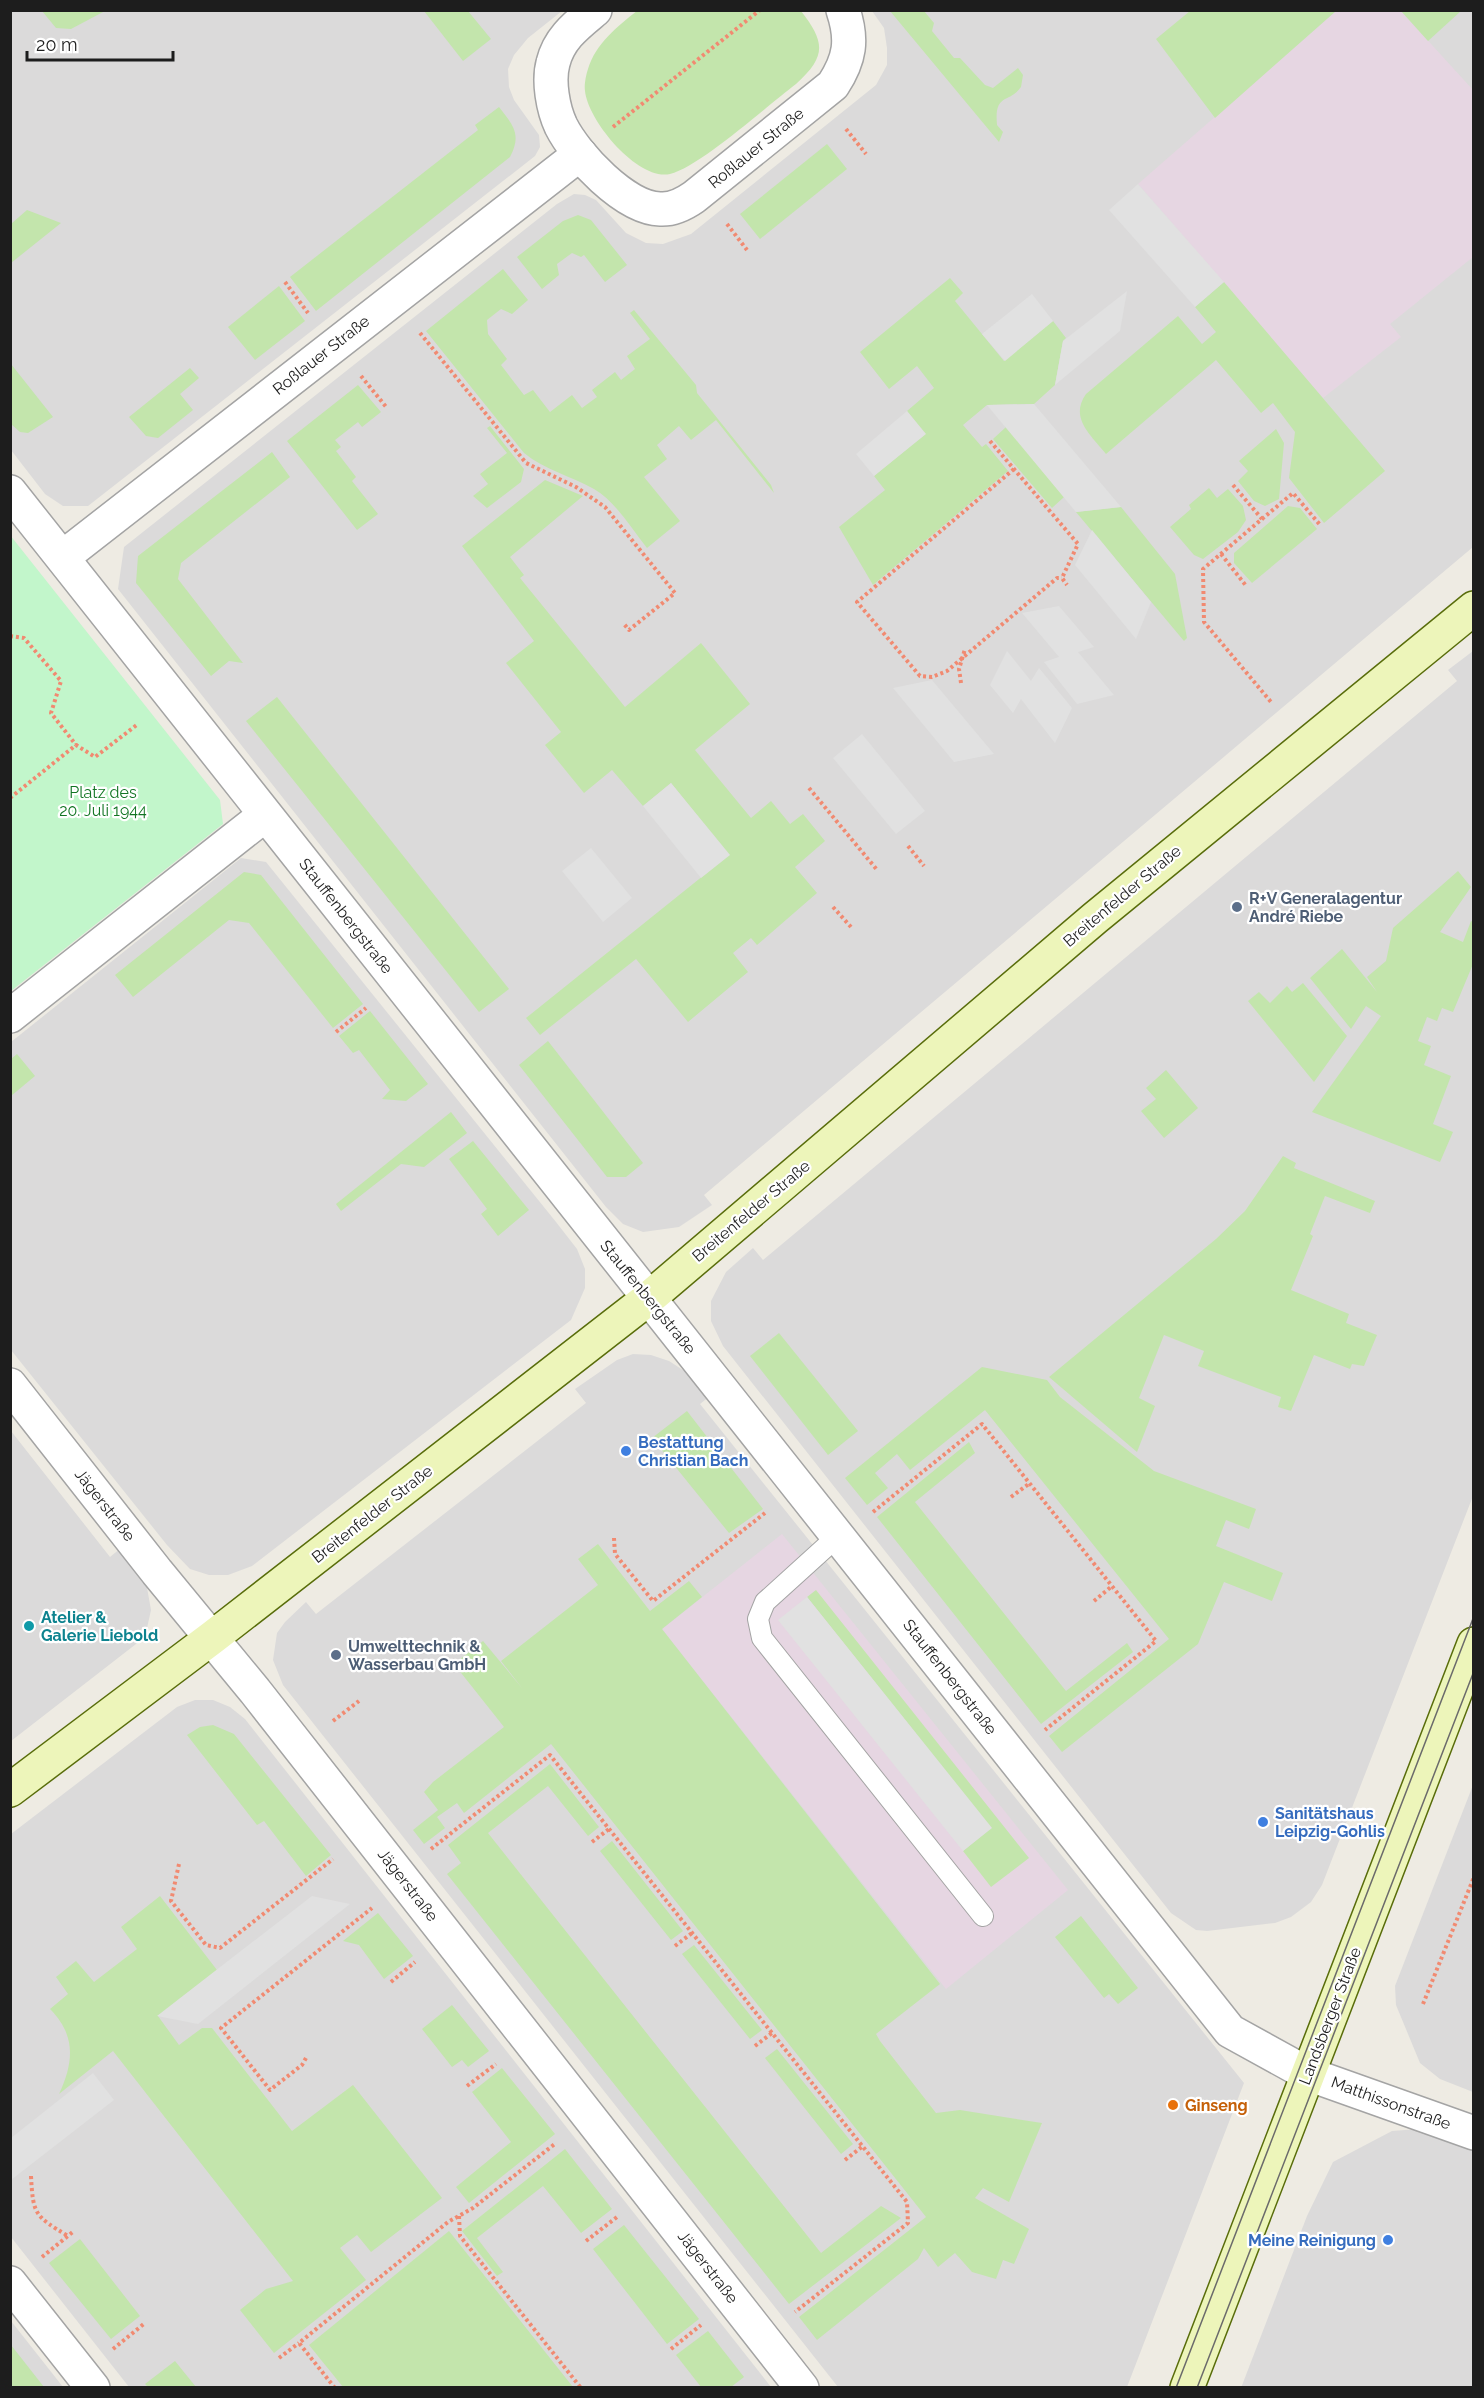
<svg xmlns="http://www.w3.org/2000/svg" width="1484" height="2398" font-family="Raleway,sans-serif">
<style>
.residential{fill:#dbdada}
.industrial{fill:#e6d6e2}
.grass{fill:#c3e5ac}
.park{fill:#c2f6cb}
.parking{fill:#e1e1e1}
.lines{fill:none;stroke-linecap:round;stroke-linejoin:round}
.service-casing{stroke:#a4a4a4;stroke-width:22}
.minor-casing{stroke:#a4a4a4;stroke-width:36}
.secondary-casing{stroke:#596d0b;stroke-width:36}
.path{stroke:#f18a71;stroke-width:4;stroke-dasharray:3 3;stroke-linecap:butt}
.service{stroke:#fff;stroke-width:20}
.minor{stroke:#fff;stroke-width:33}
.secondary{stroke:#edf5ba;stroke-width:33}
.tram{stroke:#6b6b6b;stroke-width:1.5}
.service-dot{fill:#5c6f8a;stroke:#fff;stroke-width:2}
.shop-dot{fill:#3f7fe0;stroke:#fff;stroke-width:2}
.culture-dot{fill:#0f9aa8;stroke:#fff;stroke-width:2}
.food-dot{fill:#e8710a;stroke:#fff;stroke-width:2}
.labels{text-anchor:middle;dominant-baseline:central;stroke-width:4.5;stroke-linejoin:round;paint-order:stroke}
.street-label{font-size:16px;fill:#1d1d1d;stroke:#fff}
.park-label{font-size:16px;fill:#127523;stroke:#fff}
.service-label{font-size:16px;font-weight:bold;fill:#4e5e75;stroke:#fff;text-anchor:start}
.shop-label{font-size:16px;font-weight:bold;fill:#366cbe;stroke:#fff;text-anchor:start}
.culture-label{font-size:16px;font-weight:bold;fill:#0d838f;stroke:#fff;text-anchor:start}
.food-label{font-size:16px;font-weight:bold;fill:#c56008;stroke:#fff;text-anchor:start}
</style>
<rect width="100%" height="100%" fill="#eeebe3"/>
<g class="residential">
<path d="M11 11H562L528 38 514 55 508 69 509 87 514 100 539 135 540 147 535 156 88 506H63L45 494 11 450Z"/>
<path d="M872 11H1473V547L704 1195 712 1205 679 1227 643 1232 623 1224 606 1207 118 589 124 547 557 204 574 194 585 195 596 200 626 233 646 243 663 244 691 234 876 85 887 65V48L884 28Z"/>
<path d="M1473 651V1496L1322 1885 1311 1902 1291 1917 1275 1923 1207 1931 1196 1930 1171 1913 723 1346 711 1321V1301L726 1272 753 1248 763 1260 1457 681 1448 670Z"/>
<path d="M241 858 266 862 556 1222 577 1249 585 1269V1288L571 1320 252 1566 228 1575H209L190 1569 167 1545 11 1350V1042Z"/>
<path d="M633 1354 651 1355 669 1361 686 1372 710 1396 700 1404 1244 2083 1127 2387H838L283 1685 273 1660 277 1633 285 1622 306 1602 316 1614 586 1403 575 1389 617 1360Z"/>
<path d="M11 1431 110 1557 121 1548 146 1582 151 1610 145 1637 11 1741Z"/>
<path d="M195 1700H213L230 1707 245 1719 771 2387H129L11 2237V1834L177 1707Z"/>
<path d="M1473 1785V2092L1440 2079 1420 2063 1396 2005 1395 1986Z"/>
<path d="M1418 2129 1473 2150V2387L1241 2388 1307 2216 1333 2162 1392 2131Z"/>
<path d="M11 2321 63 2387H11Z"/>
</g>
<g class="industrial">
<path d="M1336 11H1401L1473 90V257L1390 324 1401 337 1323 398 1138 184Z"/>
<path d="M782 1534 1068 1890 946 1989 662 1629Z"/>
</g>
<g class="grass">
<path d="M638 10 801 11C825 42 827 56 796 84 768 105 700 167 670 174 638 181 588 121 585 91 584 85 586 75 588 69 596 43 617 27 638 10Z"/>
<path d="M42 11H105L71 29 56 28Z"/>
<path d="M424 11H468L491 39 463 61Z"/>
<path d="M890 11H924L934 23 932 31 954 58H960L985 85 993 88 1018 68 1023 75 1021 87C1009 104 994 92 997 125L1003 132 999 142Z"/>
<path d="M1190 11V10L1336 11 1215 118 1156 39Z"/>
<path d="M1401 11H1461L1428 41Z"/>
<path d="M499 107C513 125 522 134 510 157L316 311 290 277 478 130 475 125Z"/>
<path d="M827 144 847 169 760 239 740 214Z"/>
<path d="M27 210 61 223 11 263V224Z"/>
<path d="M578 215 591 220 627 265 605 282 584 255 581 257 572 253 557 264 559 275 542 289 517 257 563 221Z"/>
<path d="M503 269 528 300 512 314 501 309 487 320 488 334 507 359 501 365 524 395 533 390 550 412 572 395 582 408 597 397 592 390 615 372 621 380 635 369 627 356 650 339 630 313 634 310 696 385 697 393 771 485 774 493 716 420 691 440 679 426 657 445 667 459 644 477 680 521 647 548C631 528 616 502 594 489 571 476 545 470 524 453L426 331Z"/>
<path d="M950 278 963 293 955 301 1004 361 1053 321 1066 338 1063 341 1055 385 1034 404 987 405 963 425 982 447 986 444 1008 471 873 585 839 527 885 490 874 476 925 434 907 411 934 388 917 366 889 389 860 352Z"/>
<path d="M1224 282 1385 471 1324 523 1289 478 1295 432 1273 403 1261 413 1216 360 1106 454C1091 435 1069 418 1086 394L1178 316 1202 344 1216 332 1195 307Z"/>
<path d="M279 286 305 321 255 360 228 327Z"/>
<path d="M11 364 53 417 28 433 20 432 11 424Z"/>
<path d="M190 368 199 378 180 394 193 410 158 438 146 436 129 417Z"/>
<path d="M358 385 381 412 362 427 358 422 335 440 341 447 336 451 356 477 352 481 378 514 357 530 287 441Z"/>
<path d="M490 426 524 469 521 482 487 508 473 496 488 484 480 474 507 453 487 428Z"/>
<path d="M1006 427 1064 497 1052 508 993 439Z"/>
<path d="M1276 429 1284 443 1279 499 1265 506 1254 501 1238 481 1248 471 1239 461Z"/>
<path d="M272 452 290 477 181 563 178 579 243 663 229 661 211 676 136 583 138 556Z"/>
<path d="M545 480 583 496 510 557 524 575 520 578 625 707 701 643 750 704 695 750 751 818 771 801 790 824 803 814 825 841 795 867 817 893 757 945 751 938 733 953 748 972 688 1022 636 959 540 1035 526 1018 729 855 671 783 643 806 612 770 584 793 545 745 561 732 506 663 534 641 462 546Z"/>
<path d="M1209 488 1217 498 1228 489 1243 506 1246 520 1238 532 1203 559 1194 555 1170 527 1191 509 1189 505Z"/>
<path d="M1288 506 1300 508 1317 529 1252 583 1234 563V553Z"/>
<path d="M1121 507 1175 574 1187 638 1184 641 1076 512Z"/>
<path d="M277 697 509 989 479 1012 246 721Z"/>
<path d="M1458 871 1471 887 1440 932 1463 942 1471 921 1473 922V964L1453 1012 1442 1008 1437 1021 1427 1017 1418 1041 1431 1046 1424 1065 1451 1076 1433 1124 1453 1132 1440 1162 1312 1112 1381 1016 1366 1006 1351 1029 1310 978 1342 949 1377 992 1367 977 1386 961 1393 928Z"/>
<path d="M244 872 261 875 363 1004 333 1028 249 923 229 920 133 997 115 975Z"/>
<path d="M1303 983 1347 1036 1314 1082 1248 1001 1259 992 1270 1003 1287 986 1292 992Z"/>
<path d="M370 1011 428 1084 406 1101 382 1099 390 1090 359 1050 353 1053 339 1036Z"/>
<path d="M548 1041 643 1163 626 1177H607L519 1065Z"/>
<path d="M17 1054 35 1076 11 1096V1059Z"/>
<path d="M1166 1070 1198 1108 1164 1138 1141 1111 1156 1099 1146 1088Z"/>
<path d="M451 1112 467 1133 424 1167 401 1164 341 1211 336 1204Z"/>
<path d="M473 1141 529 1210 498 1236 481 1214 487 1209 449 1159Z"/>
<path d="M1283 1156 1296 1163 1294 1168 1375 1201 1370 1213 1325 1196 1310 1234 1313 1236 1291 1290 1349 1314 1346 1323 1377 1335 1364 1366 1352 1364 1350 1369 1314 1355 1291 1411 1278 1407 1281 1397 1198 1366 1204 1351 1164 1335 1139 1398 1155 1406 1137 1452 1049 1377 1216 1239 1245 1211Z"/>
<path d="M779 1333 858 1431 828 1455 750 1356Z"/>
<path d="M982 1367 1047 1380 1060 1397 1154 1471 1256 1509 1249 1529 1226 1520 1216 1546 1283 1573 1272 1601 1224 1582 1198 1644 1062 1752 1049 1736 1169 1639 985 1410 910 1470 897 1454 875 1473 888 1488 867 1505 845 1478Z"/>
<path d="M687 1411 763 1509 729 1533 652 1438Z"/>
<path d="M969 1442 975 1453 915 1502 1066 1691 1127 1643 1133 1652 1041 1724 877 1517Z"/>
<path d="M598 1544 650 1611 689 1581 702 1597 662 1629 940 1984 876 2034 880 2041 936 2113 960 2110 1042 2123 1009 2202 983 2188 975 2198 1029 2229 1014 2264 1003 2260 996 2279 972 2272 955 2253 938 2267 924 2248 918 2259 817 2340 799 2317 926 2217 551 1744 464 1813 457 1803 437 1817 445 1828 424 1844 413 1830 438 1810 424 1792 433 1782 504 1727 454 1664 483 1641 522 1688 501 1661 598 1585 578 1559Z"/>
<path d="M816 1590 1029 1858 991 1887 963 1851 991 1828 807 1597Z"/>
<path d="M213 1725 234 1734 331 1855 306 1876 264 1821 257 1825 187 1735 200 1727Z"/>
<path d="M550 1764 599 1827 588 1836 548 1786 488 1833 821 2253 881 2206 901 2218 789 2304 447 1874 461 1863 448 1845Z"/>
<path d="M612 1841 683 1931 671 1940 600 1851Z"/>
<path d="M160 1896 217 1970 158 2016 179 2045 202 2028H212L292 2131 353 2085 442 2198 371 2252 357 2235 340 2248 366 2280 274 2353 240 2310 266 2289 293 2281 113 2051 59 2094C74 2062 76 2035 50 2009L68 1994 56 1977 76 1961 94 1982 137 1949 121 1927Z"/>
<path d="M378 1913 413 1956 384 1979 359 1945 343 1941Z"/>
<path d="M1081 1916 1138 1988 1118 2004 1109 1994 1104 1998 1055 1937Z"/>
<path d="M694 1945 762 2030 750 2039 682 1954Z"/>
<path d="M452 2005 489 2051 468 2067 462 2060 452 2067 422 2029Z"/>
<path d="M777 2049 853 2144 841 2154 765 2058Z"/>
<path d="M502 2068 555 2134 469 2203 456 2187 511 2142 472 2092Z"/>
<path d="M565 2149 612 2209 581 2233 543 2186 477 2238 503 2272 497 2276 462 2231Z"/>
<path d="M624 2225 699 2319 667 2344 593 2249Z"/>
<path d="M449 2231 573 2387H343L309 2345Z"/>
<path d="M80 2239 140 2316 111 2339 49 2263Z"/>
<path d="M708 2331 744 2377 731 2387H701L676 2355Z"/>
<path d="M11 2345 44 2387H11Z"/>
<path d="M175 2361 196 2387H148L145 2384Z"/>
</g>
<path class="park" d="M10 535 220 800 223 824 11 991Z"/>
<g class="parking">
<path d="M1138 184 1224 282 1195 307 1109 210Z"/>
<path d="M1127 291 1120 331 1055 385 1063 341Z"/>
<path d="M1032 294 1053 321 1005 361 982 334Z"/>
<path d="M1034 404 1121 507 1076 512 987 405Z"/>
<path d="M907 411 926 434 874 476 856 454Z"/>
<path d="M1092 530 1151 602 1136 639 1075 565Z"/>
<path d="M1059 606 1094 647 1078 652 1114 695 1077 704 1044 662 1059 657 1022 613Z"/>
<path d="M1007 651 1031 681 1039 668 1072 708 1055 743 1021 699 1013 713 990 685Z"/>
<path d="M932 680 994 754 954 762 893 688Z"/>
<path d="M862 734 925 811 896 834 833 758Z"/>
<path d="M671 783 730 855 701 878 643 806Z"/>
<path d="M591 848 632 898 603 922 562 871Z"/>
<path d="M807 1597 992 1828 963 1851 778 1620Z"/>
<path d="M312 1896 350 1904 198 2024 157 2016Z"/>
<path d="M93 2073 114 2100 11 2180V2138Z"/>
</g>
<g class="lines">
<defs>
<path id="service" d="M839 1535 765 1602 758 1619 762 1638 983 1916"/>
<g id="minor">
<path d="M595 10C577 25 559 38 553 63 548 81 553 109 561 126 576 156 625 208 660 209 673 210 684 204 694 197L833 85C850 59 853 40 843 10"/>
<path d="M10 492 1230 2031 1308 2074 1474 2133"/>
<path d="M63 557 580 154"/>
<path d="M10 1016 265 815"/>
<path d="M10 1385 157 1572 255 1691 802 2388"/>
<path d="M10 2283 93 2388"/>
</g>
<g id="secondary">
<path d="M10 1790 213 1637 649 1298 1095 918 1474 608"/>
<path d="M1187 2388 1474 1644"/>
</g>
</defs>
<use href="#service" class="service-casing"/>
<use href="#minor" class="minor-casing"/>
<use href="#secondary" class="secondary-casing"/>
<g class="path">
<path d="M613 127 760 10"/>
<path d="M846 129 866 154"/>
<path d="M727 224 747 250"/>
<path d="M285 282 308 313"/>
<path d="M420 333 526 463 576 487 605 507 675 593 629 630 624 624"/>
<path d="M361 376 387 408"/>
<path d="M990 441 1078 544 1062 578 1067 585"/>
<path d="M1014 469 857 602 920 676 932 677 947 671 1057 578H1062"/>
<path d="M1233 485 1262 519 1203 569 1204 622 1271 702"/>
<path d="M1262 519 1293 493 1321 526"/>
<path d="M1221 554 1247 587"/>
<path d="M10 636 24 638 61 681 51 713 76 745"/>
<path d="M961 683 959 669 965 649"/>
<path d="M809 788 878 871"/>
<path d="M10 798 76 745 95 757 138 724"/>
<path d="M908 846 924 866"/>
<path d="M833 907 851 927"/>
<path d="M336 1032 366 1008"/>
<path d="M1011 1497 1030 1483"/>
<path d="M873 1512 982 1424 1156 1641 1045 1730"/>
<path d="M614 1538 615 1554 653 1601 765 1513"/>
<path d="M1094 1601 1111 1587"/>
<path d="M333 1721 359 1701"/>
<path d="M592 1842 609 1829"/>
<path d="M431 1849 550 1755 907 2202 908 2223 795 2312"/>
<path d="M179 1864 171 1901 206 1945 220 1948 333 1859"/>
<path d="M675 1946 692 1933"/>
<path d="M391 1982 415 1962"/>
<path d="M1423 2004 1474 1877"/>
<path d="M755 2046 772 2033"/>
<path d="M306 2058 302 2065 270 2090 221 2028 372 1908"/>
<path d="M467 2086 496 2064"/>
<path d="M845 2160 863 2146"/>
<path d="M31 2176C33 2215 35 2216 68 2236"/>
<path d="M459 2216 460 2236 581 2388"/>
<path d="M586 2241 617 2217"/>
<path d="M42 2257 74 2231"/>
<path d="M113 2349 145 2323"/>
<path d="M671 2349 701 2325"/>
<path d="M279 2358 299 2343"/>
<path d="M335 2388 299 2343 448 2222 473 2208 556 2143"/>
</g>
<use href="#service" class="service"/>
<use href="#minor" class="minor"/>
<use href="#secondary" class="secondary"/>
<g class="tram">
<path d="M1176 2388 1474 1616"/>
<path d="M1197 2388 1474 1671"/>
</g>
</g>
<g class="service-dot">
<circle cx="1237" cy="907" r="6"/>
<circle cx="336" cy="1655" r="6"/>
</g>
<g class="shop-dot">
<circle cx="626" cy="1451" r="6"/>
<circle cx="1263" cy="1822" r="6"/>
<circle cx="1388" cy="2240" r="6"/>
</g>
<circle class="culture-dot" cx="29" cy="1626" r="6"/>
<circle class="food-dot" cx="1173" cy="2105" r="6"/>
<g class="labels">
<g class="street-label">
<text transform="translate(756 148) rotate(-39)">Roßlauer Straße</text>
<text transform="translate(321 355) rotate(-38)">Roßlauer Straße</text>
<text transform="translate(1122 896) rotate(-40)">Breitenfelder Straße</text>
<text transform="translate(346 916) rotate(52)">Stauffenbergstraße</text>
<text transform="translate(751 1211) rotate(-40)">Breitenfelder Straße</text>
<text transform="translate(648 1297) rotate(51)">Stauffenbergstraße</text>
<text transform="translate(105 1505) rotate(52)">Jägerstraße</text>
<text transform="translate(372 1514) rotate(-38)">Breitenfelder Straße</text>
<text transform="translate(950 1677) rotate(52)">Stauffenbergstraße</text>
<text transform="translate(408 1885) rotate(52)">Jägerstraße</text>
<text transform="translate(1330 2016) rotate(-69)">Landsberger Straße</text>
<text transform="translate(1391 2103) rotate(20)">Matthissonstraße</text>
<text transform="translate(708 2267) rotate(52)">Jägerstraße</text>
</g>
<g class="park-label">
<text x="103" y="792">Platz des<tspan x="103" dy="18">20. Juli 1944</tspan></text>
</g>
<g class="service-label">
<text x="1249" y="898">R+V Generalagentur<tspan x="1249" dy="18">André Riebe</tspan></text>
<text x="348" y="1646">Umwelttechnik &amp;<tspan x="348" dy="18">Wasserbau GmbH</tspan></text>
</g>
<g class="shop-label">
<text x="638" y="1442">Bestattung<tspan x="638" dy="18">Christian Bach</tspan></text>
<text x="1275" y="1813">Sanitätshaus<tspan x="1275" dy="18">Leipzig-Gohlis</tspan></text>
<text x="1376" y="2240" text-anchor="end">Meine Reinigung</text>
</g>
<g class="culture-label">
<text x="41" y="1617">Atelier &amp;<tspan x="41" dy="18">Galerie Liebold</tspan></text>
</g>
<g class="food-label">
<text x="1185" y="2105">Ginseng</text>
</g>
</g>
<rect width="1484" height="2398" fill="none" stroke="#1d1d1d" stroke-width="24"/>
<path d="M27 51v9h146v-9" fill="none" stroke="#1d1d1d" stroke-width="3"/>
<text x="36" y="51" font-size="18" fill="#1d1d1d" stroke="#ffffff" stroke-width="4.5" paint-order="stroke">20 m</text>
</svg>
